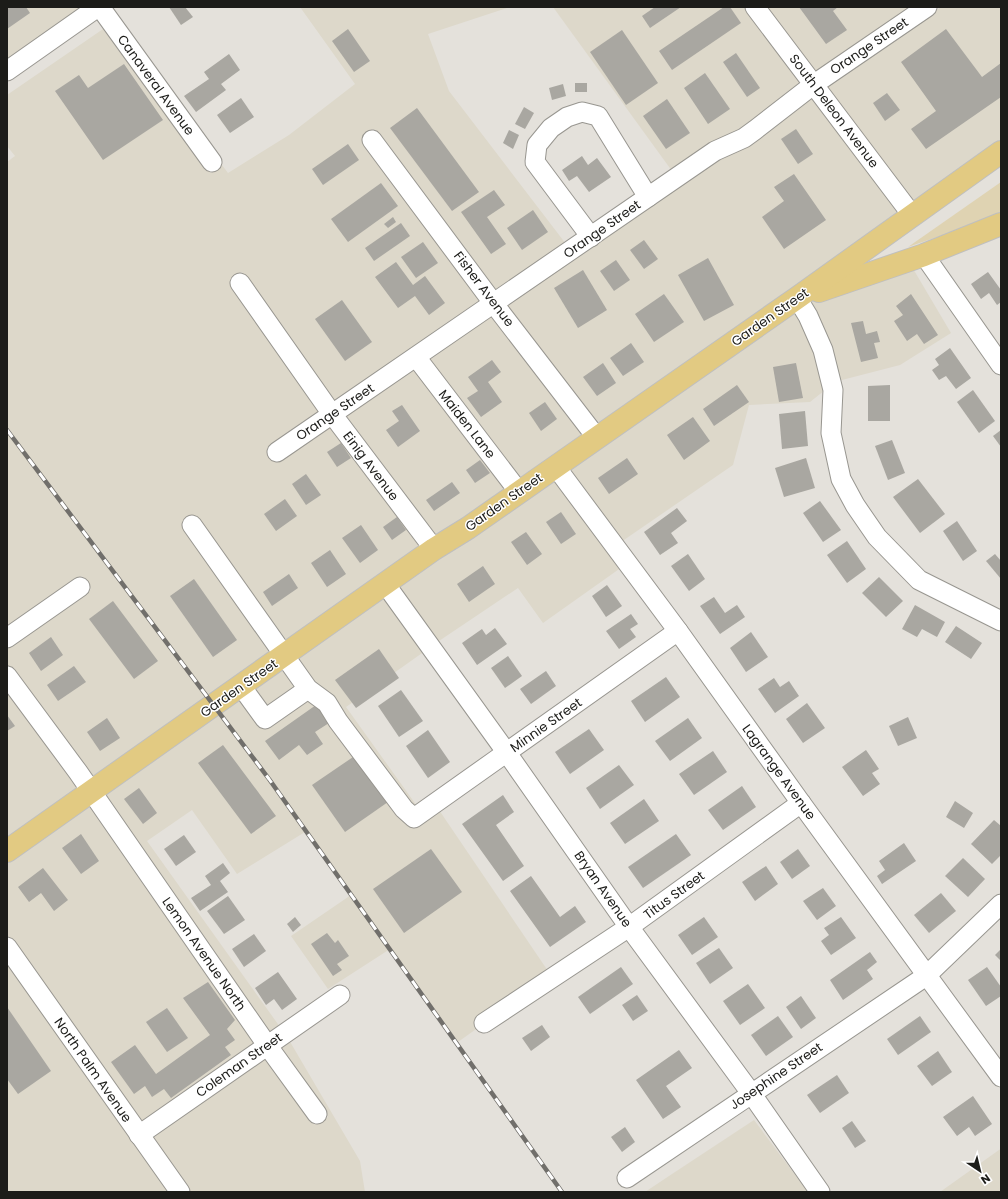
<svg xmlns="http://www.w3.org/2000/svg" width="1008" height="1199" font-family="Poppins,sans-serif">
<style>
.built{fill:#ddd8ca}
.green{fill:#dfd3b2}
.building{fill:#a9a7a1}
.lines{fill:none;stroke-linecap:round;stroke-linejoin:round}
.minor-casing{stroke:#989690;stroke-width:21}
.major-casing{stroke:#bfbfbf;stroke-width:24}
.minor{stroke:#fff;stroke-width:19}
.major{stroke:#e2ca82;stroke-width:22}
.rail-casing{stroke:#716f6b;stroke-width:4.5}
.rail{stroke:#fff;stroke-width:3;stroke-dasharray:9;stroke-linecap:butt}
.labels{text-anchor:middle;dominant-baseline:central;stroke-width:3;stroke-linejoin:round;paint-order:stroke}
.street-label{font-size:13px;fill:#1c1c19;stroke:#fff}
</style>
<rect width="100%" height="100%" fill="#e4e1db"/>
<g class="built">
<path d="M7 7H84L7 62Z"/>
<path d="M300 7H510L428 34 449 91 566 244 495 293 373 129 362 138 484 301 334 403 242 272 230 280 322 411 267 449 276 462 331 424 424 547 93 782 7 665V647L91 589 82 576 7 628V162L15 156 7 146V95L106 27 211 173 222 165 228 173 289 135 355 84Z"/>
<path d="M553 7H747L802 82 751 123 672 171Z"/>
<path d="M764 7H912L814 74Z"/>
<path d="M941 7H1001V142L913 205 823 87Z"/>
<path d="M812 95 901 213 598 427 505 306Z"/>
<path d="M912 267 951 333 900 365 838 381 808 303Z"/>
<path d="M796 309 816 351 825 390 810 402 749 405 733 465 621 542 567 469Z"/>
<path d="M493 314 586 436 520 481 426 359Z"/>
<path d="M415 367 508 489 436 539 343 416Z"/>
<path d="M555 477 622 567 543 623 518 588 436 643 396 587Z"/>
<path d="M385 596 425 651 346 707 417 806 404 815 413 828 439 810 548 971 474 1020 479 1027 458 1042 390 949 328 989 291 936 351 895 305 832 237 874 192 810 147 841 280 1027 269 1034 102 795Z"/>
<path d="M7 689 81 790 7 842Z"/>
<path d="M90 803 257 1042 140 1124 7 934V861Z"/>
<path d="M7 959 171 1192H7Z"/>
<path d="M289 1040 360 1161 365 1192H188L149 1137 266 1055 316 1124 328 1117 278 1047Z"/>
<path d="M754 1120 808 1192H645L669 1176Z"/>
<path d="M1001 1149V1192H940L999 1150Z"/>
</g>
<path class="green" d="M1001 182V215L908 247Z"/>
<g class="building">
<path d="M7 7H26L30 13 7 29Z"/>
<path d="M169 7H185L193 17 181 25Z"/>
<path d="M655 7H681L650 28 642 16Z"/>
<path d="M724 7H730L741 23 672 70 659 51Z"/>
<path d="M799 7H838L833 11 847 30 826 44Z"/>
<path d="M348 29 370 61 354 72 332 41Z"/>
<path d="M946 29 982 77 1001 63V97L926 149 911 129 936 111 901 62Z"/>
<path d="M622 30 658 83 626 105 590 52Z"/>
<path d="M736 53 760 88 747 97 723 62Z"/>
<path d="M229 54 240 70 221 84 226 90 196 112 184 96 209 79 204 72Z"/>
<path d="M124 64 163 120 103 160 55 91 79 75 88 88Z"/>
<path d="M705 73 730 109 708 124 684 88Z"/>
<rect x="575" y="83" width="12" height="9"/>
<path d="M563 84 566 96 552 100 549 88Z"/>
<path d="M887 93 900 110 885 121 873 103Z"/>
<path d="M241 98 254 117 230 133 217 115Z"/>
<path d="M667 99 690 133 666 149 643 116Z"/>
<path d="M524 107 534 113 525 129 515 124Z"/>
<path d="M417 108 479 192 452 211 390 128Z"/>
<path d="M796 129 813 154 798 164 781 139Z"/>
<path d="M509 130 519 135 513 149 503 143Z"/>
<path d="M348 144 359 160 323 185 312 169Z"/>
<path d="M582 156 588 165 597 158 611 177 589 192 577 176 569 181 562 170Z"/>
<path d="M794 174 826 220 784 249 762 217 784 201 774 187Z"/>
<path d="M381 183 398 206 348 242 331 219Z"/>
<path d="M494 190 505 205 487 217 506 244 491 254 461 212Z"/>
<path d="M533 210 548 232 522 250 507 228Z"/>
<path d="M393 217 396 222 388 228 384 224Z"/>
<path d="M401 223 410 236 374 261 365 248Z"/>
<path d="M644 240 658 259 644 269 630 250Z"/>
<path d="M423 242 438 263 416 278 401 257Z"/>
<path d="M708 258 734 305 704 321 678 275Z"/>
<path d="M616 260 630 280 614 291 600 271Z"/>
<path d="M396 262 413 285 425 276 445 303 429 315 415 296 398 308 375 277Z"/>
<path d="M583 270 607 310 578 328 554 288Z"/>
<path d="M988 272 1001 290V302L997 305 989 293 981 299 971 284Z"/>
<path d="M664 294 684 322 654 342 635 314Z"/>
<path d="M911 294 938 335 924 344 917 334 907 341 894 321 903 315 896 306Z"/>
<path d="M342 300 372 342 345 361 315 319Z"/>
<path d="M863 321 866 334 877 331 880 342 874 343 878 358 861 362 851 323Z"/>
<path d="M631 343 644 362 623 376 610 358Z"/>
<path d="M950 348 971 378 956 389 946 376 939 380 932 370 939 365 935 359Z"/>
<path d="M492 360 501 372 488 382 502 402 481 417 467 398 478 391 468 377Z"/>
<path d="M603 363 616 383 597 396 583 377Z"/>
<path d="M796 363 803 398 779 402 773 367Z"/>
<path d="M737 385 749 402 714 426 703 409Z"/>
<path d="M890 385V421H868V386Z"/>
<path d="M973 390 995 421 979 433 957 402Z"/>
<path d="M545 402 557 419 541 431 529 413Z"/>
<path d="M402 405 420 431 398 447 386 430 399 421 392 411Z"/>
<path d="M805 411 808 446 782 449 779 414Z"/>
<path d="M693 417 710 441 684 460 667 435Z"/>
<path d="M1001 430V447L993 436Z"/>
<path d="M892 440 905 473 888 480 875 446Z"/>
<path d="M341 443 351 458 337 467 327 452Z"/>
<path d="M627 458 638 474 609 494 598 478Z"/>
<path d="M806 458 815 488 784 497 775 468Z"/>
<path d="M480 460 490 473 475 483 466 470Z"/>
<path d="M306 474 321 495 306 505 292 484Z"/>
<path d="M918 479 945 514 920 533 893 497Z"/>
<path d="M452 482 460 493 434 511 426 500Z"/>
<path d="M285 499 297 516 276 531 264 514Z"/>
<path d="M820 501 841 530 823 542 803 513Z"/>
<path d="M677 508 687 521 671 533 678 543 660 555 644 532Z"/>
<path d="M561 512 576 534 561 544 546 522Z"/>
<path d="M397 517 406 530 392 540 383 527Z"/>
<path d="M957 521 977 551 963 561 943 531Z"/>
<path d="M361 525 378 550 360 563 342 538Z"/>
<path d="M526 532 542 554 527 565 511 542Z"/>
<path d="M847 541 866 569 847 583 827 555Z"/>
<path d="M330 550 346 574 327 587 311 563Z"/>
<path d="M688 554 705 579 689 591 671 566Z"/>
<path d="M995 554 1001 561V579L986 561Z"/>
<path d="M483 566 495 584 469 602 457 584Z"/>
<path d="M289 574 298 588 272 606 263 592Z"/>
<path d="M879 577 903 601 886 617 862 593Z"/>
<path d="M194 579 237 640 213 657 170 596Z"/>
<path d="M607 585 622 606 606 617 592 596Z"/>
<path d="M714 597 725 613 737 605 745 617 720 634 700 606Z"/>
<path d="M113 601 158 661 134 679 89 619Z"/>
<path d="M915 605 945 622 937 637 922 629 917 637 902 629Z"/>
<path d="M631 614 638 624 630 629 636 637 619 649 606 631Z"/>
<path d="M956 626 982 643 971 659 945 642Z"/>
<path d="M495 628 507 644 477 665 462 643 482 629 486 635Z"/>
<path d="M751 632 768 657 746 672 730 648Z"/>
<path d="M51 637 63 655 41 671 29 653Z"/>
<path d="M379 649 399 678 356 708 335 680Z"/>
<path d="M508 656 522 676 505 688 491 668Z"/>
<path d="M74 666 86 682 58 701 47 685Z"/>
<path d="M546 671 556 686 531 704 520 689Z"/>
<path d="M666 677 680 697 645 722 631 701Z"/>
<path d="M774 678 780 687 789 681 799 696 775 713 758 689Z"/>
<path d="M401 690 423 721 399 737 378 706Z"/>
<path d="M807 703 825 728 803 743 786 719Z"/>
<path d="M316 705 329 723 315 732 323 744 307 755 299 745 279 760 265 741Z"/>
<path d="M7 715 15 726 7 731Z"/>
<path d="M908 717 917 738 898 746 889 726Z"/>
<path d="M107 718 120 738 100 751 87 732Z"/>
<path d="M688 718 702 738 670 761 655 741Z"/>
<path d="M589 729 604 750 570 774 555 752Z"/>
<path d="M428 730 450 762 428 778 406 746Z"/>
<path d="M223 745 276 816 251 834 198 763Z"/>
<path d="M866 750 879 769 872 773 880 784 863 796 842 767Z"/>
<path d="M713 751 727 772 694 795 679 774Z"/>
<path d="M356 755 388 802 345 832 312 785Z"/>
<path d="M619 765 634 785 600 809 586 788Z"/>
<path d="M742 786 756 807 723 830 708 810Z"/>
<path d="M139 788 157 813 143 824 124 799Z"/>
<path d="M503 795 514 812 496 825 524 866 503 881 462 824Z"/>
<path d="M644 799 659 821 625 844 610 823Z"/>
<path d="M955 801 973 813 964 828 946 817Z"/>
<path d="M994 820 1001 826V855L992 864 971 844Z"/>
<path d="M81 834 99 861 81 874 62 848Z"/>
<path d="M676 834 691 855 643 888 628 867Z"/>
<path d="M184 835 196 852 176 866 164 849Z"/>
<path d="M904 843 916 861 882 884 877 876 885 870 879 861Z"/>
<path d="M431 849 462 892 404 933 373 889Z"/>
<path d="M798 849 810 866 792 879 780 862Z"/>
<path d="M963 858 985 879 968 897 945 876Z"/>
<path d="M223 863 230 873 220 881 228 892 200 911 191 898 211 885 205 876Z"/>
<path d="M766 866 778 884 755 901 742 882Z"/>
<path d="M43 868 68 900 54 911 41 893 29 902 18 887Z"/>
<path d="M531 876 560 917 575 906 586 922 550 947 510 891Z"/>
<path d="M823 888 836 906 817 920 803 901Z"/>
<path d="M941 893 956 911 929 933 914 915Z"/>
<path d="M228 896 245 920 224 934 207 911Z"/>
<path d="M295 917 301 925 293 932 287 924Z"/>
<path d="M704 917 718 937 692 955 678 935Z"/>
<path d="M841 917 856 938 831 955 821 941 829 935 824 928Z"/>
<path d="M327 933 335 943 338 940 349 956 337 964 342 970 333 976 311 944Z"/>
<path d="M254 934 266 951 244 967 232 949Z"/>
<path d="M719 948 733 968 710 984 696 963Z"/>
<path d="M1001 949V961L995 955Z"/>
<path d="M870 952 877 962 867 970 873 979 843 1000 830 980Z"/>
<path d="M621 967 633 984 590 1014 578 997Z"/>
<path d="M987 967 1001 987V996L986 1006 968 980Z"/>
<path d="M278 972 297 999 282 1010 274 999 266 1005 255 988Z"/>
<path d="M208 982 235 1020 227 1029 235 1040 225 1047 231 1055 171 1098 164 1089 152 1097 145 1086 134 1094 111 1062 135 1045 156 1074 210 1035 183 998Z"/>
<path d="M748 984 765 1008 740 1025 723 1001Z"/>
<path d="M637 995 648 1011 633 1021 622 1005Z"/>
<path d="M801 996 816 1018 801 1029 786 1007Z"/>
<path d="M7 1007 51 1071 18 1094 7 1079Z"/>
<path d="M167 1008 188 1038 167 1052 146 1022Z"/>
<path d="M778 1016 793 1037 766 1056 751 1035Z"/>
<path d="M920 1016 931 1032 898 1055 887 1039Z"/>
<path d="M542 1025 550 1037 531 1051 522 1038Z"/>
<path d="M679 1050 692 1068 666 1086 681 1107 663 1119 636 1080Z"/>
<path d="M938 1051 952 1072 932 1086 917 1066Z"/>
<path d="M837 1075 849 1093 820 1113 807 1095Z"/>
<path d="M973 1096 992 1124 975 1136 969 1127 957 1136 943 1117Z"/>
<path d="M852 1121 866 1141 855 1148 842 1128Z"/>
<path d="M625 1127 635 1142 622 1152 611 1137Z"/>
</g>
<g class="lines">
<defs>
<g id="minor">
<path d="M100 7 212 162"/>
<path d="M755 7 912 215"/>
<path d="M7 71 98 7"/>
<path d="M372 140 494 304 597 438"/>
<path d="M591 237 535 162 537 145 551 128 567 117 582 112 598 116 648 197"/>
<path d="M924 255 1001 365"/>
<path d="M240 283 332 414 434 549"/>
<path d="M797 298 808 316 823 350 833 390 831 433 841 479 855 505 877 537 919 580 1001 621"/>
<path d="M416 357 519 492"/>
<path d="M277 452 715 151 744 138 755 130 813 85 927 7"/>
<path d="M556 467 678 631 801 803 1001 1077"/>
<path d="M192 525 308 689 327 703 338 721 404 809 414 818 678 631"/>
<path d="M386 585 507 753 629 927 751 1093 820 1192"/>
<path d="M7 638 80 587"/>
<path d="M7 676 78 772 267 1045 317 1114"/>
<path d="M241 686 265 719 308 689"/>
<path d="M7 947 180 1192"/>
<path d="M484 1023 629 927 801 803"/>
<path d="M139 1135 340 995"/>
<path d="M627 1178 926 976 1001 904"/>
</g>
<g id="major">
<path d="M819 291 924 255 1001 224"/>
<path d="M7 851 434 549 468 528 797 298 1001 152"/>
</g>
</defs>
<use href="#minor" class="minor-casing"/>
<use href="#major" class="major-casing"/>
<use href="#minor" class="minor"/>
<use href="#major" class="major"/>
<defs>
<path id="rail" d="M7 430 269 779 562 1192"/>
</defs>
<use href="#rail" class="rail-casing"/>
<use href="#rail" class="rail"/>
</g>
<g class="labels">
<g class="street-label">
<text transform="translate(869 46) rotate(-34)">Orange Street</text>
<text transform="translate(156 85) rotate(54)">Canaveral Avenue</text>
<text transform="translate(834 111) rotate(53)">South Deleon Avenue</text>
<text transform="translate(602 229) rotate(-35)">Orange Street</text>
<text transform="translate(484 289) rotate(53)">Fisher Avenue</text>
<text transform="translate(770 317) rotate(-35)">Garden Street</text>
<text transform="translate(335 412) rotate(-34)">Orange Street</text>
<text transform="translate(467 424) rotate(52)">Maiden Lane</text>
<text transform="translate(371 466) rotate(53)">Einig Avenue</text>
<text transform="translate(504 502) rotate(-35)">Garden Street</text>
<text transform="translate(239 688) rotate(-35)">Garden Street</text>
<text transform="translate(546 725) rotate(-35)">Minnie Street</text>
<text transform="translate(779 772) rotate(54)">Lagrange Avenue</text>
<text transform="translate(603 889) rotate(55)">Bryan Avenue</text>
<text transform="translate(674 895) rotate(-36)">Titus Street</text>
<text transform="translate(204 954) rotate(55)">Lemon Avenue North</text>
<text transform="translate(239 1065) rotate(-35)">Coleman Street</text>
<text transform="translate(93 1070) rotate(55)">North Palm Avenue</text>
<text transform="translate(776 1076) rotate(-34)">Josephine Street</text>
</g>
</g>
<rect width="1008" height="1199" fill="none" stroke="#1c1c19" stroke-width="16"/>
<g transform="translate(980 1171) rotate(145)" stroke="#ffffff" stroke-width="3" paint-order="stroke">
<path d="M0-3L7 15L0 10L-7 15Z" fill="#1c1c19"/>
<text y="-6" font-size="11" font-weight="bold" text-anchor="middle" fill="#1c1c19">N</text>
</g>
</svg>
